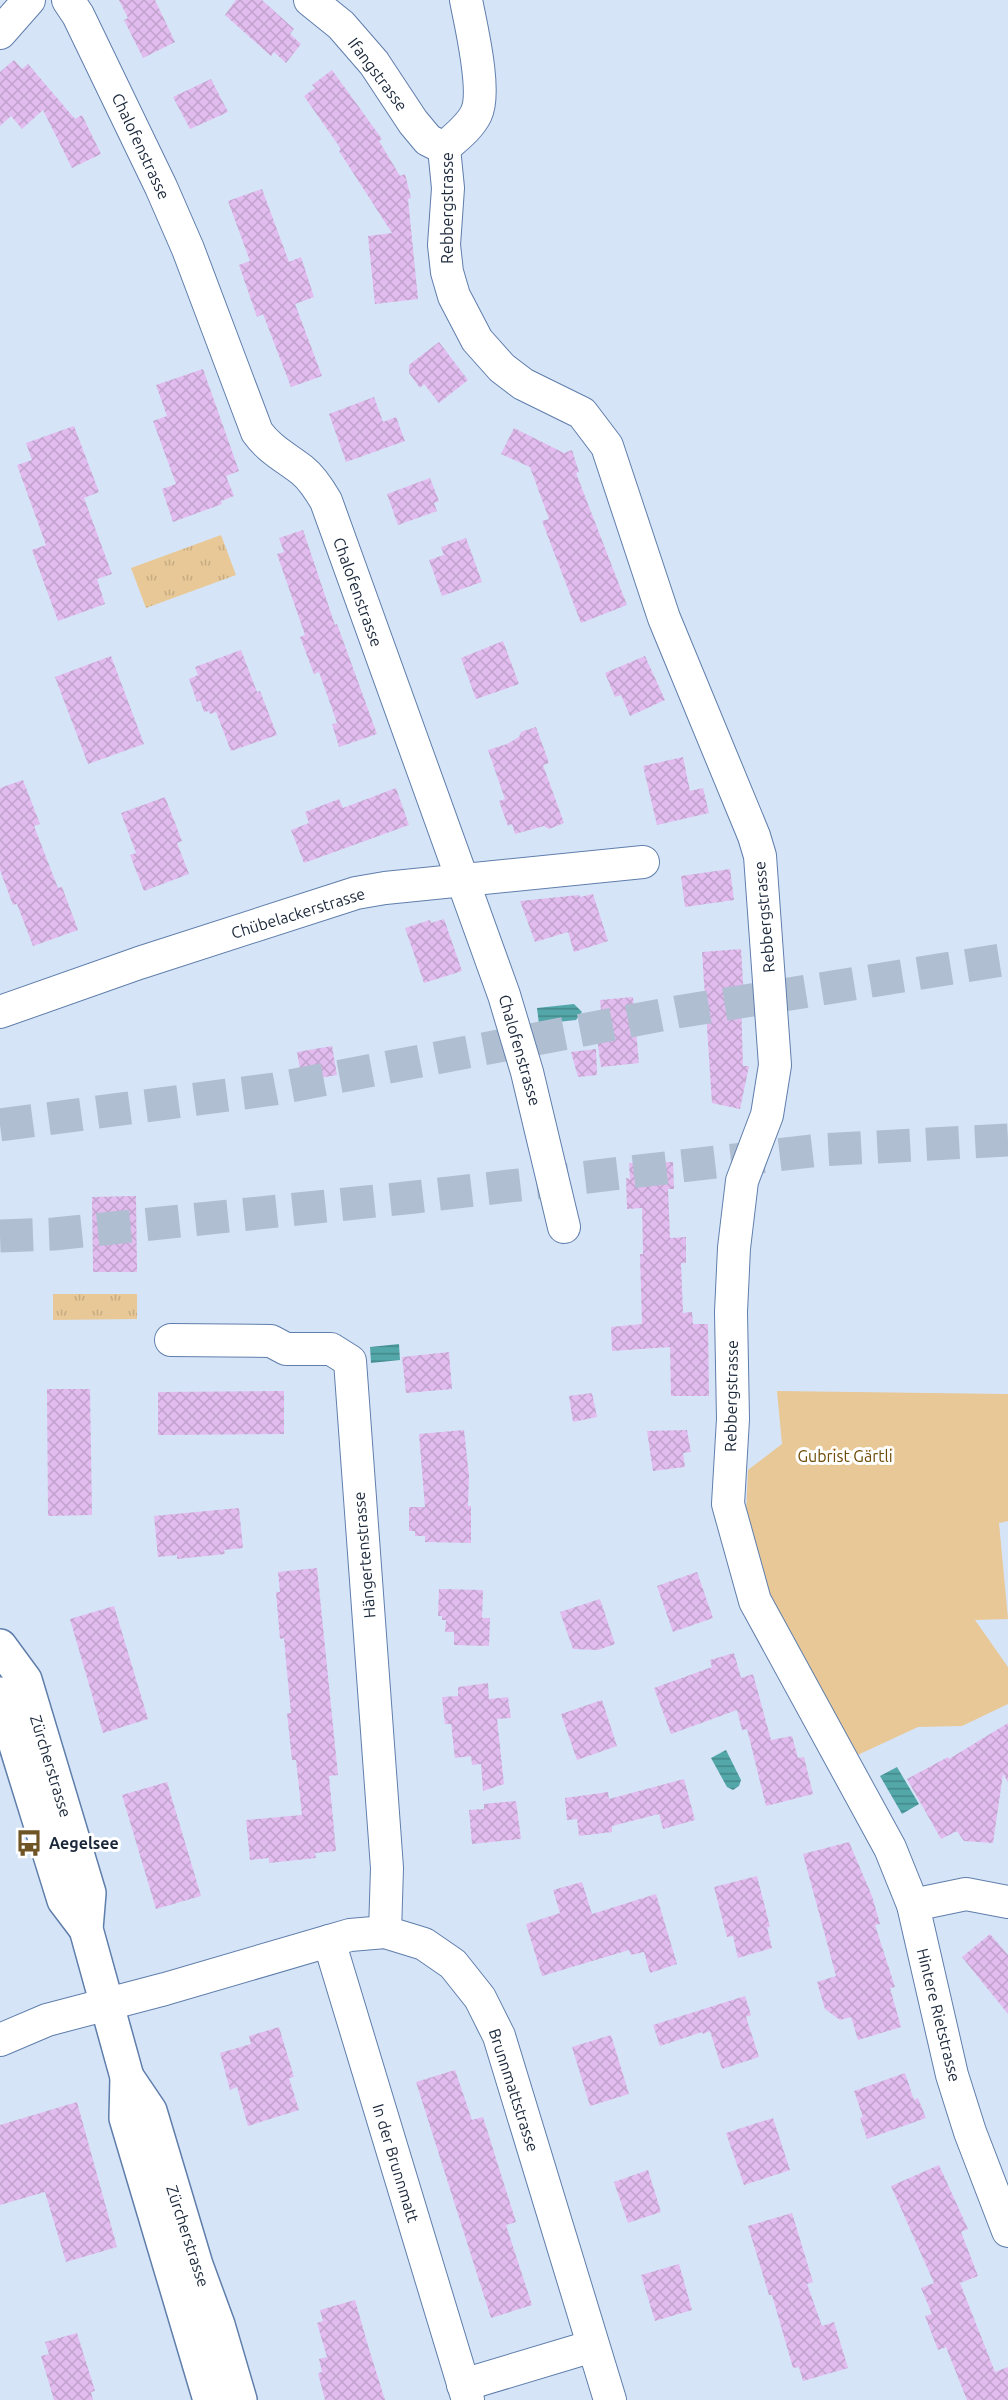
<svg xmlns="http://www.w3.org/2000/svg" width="1008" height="2400" font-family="Ubuntu,sans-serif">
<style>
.green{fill:#e8c896}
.park{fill:url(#park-tufts)}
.water{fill:url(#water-rules)}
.building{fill:url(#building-cross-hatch)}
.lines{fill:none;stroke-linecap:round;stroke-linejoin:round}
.highway-tunnel{stroke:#b0bed2;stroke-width:33;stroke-dasharray:33 16;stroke-linecap:butt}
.street-casing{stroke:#5f7eab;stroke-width:34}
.secondary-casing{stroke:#5f7eab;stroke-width:36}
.street{stroke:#fff;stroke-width:32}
.secondary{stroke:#fff;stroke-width:33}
.labels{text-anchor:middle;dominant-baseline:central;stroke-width:6;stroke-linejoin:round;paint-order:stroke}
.street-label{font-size:16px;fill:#1a273a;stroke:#fff}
.park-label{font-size:16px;fill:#6d4b06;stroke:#fff}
.poi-label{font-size:16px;font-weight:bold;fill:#1a273a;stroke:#fff;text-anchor:start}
</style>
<defs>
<pattern id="park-tufts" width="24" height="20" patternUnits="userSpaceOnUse" patternTransform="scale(1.5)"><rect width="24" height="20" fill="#e8c896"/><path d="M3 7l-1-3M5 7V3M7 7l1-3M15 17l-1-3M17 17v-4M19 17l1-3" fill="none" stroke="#c6ac82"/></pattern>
<pattern id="water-rules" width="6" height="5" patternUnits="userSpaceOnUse" patternTransform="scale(1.5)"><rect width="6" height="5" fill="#53a7a9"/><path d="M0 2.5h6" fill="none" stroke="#44888b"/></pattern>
<pattern id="building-cross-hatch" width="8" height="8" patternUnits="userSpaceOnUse" patternTransform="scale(1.5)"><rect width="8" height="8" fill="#e2bcee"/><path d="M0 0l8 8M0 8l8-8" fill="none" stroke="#c1a2cd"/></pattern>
</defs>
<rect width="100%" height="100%" fill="#d6e4f8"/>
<path class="green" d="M777 1391 1008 1394V1521L999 1523 1008 1619 975 1620 1008 1667V1704L962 1726 918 1727 849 1759 762 1601 745 1536 748 1470 782 1444Z"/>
<g class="park">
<path d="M221 535 236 575 146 608 131 568Z"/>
<path d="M53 1294H137V1319L53 1320Z"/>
</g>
<g class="water">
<path d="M574 1004 582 1012 576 1020 539 1024 537 1008Z"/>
<path d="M399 1344 400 1360 371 1363 370 1347Z"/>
<path d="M726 1750 741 1780 739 1786 733 1790 727 1787 711 1758Z"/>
<path d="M897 1767 919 1804 902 1814 880 1776Z"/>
</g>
<g class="building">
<path d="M119 0H155L175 42 143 58 124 20 128 18Z"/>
<path d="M236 0H262L294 29 290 34 301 44 286 63 274 52 271 56 225 15Z"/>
<path d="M14 60 22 69 28 64 75 119 82 115 101 154 72 168 43 110 22 129 11 116 0 126V72Z"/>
<path d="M332 70 382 139 379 141 400 176 405 174 411 198 408 199 418 299 375 304 368 236 392 233 339 151 341 149 304 96 315 88 312 85Z"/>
<path d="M211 79 228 112 190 129 173 97Z"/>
<path d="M262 189 289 262 301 257 314 297 295 304 322 376 291 387 263 314 257 317 239 265 250 261 228 201Z"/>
<path d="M439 342 468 380 439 403 424 384 420 388 409 373V365Z"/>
<path d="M203 369 239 471 226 476 234 496 221 501 222 504 173 522 162 489 176 484 153 421 167 416 156 385Z"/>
<path d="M374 397 383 422 396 417 405 441 346 462 329 414Z"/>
<path d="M74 426 99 492 84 498 112 574 97 579 105 604 58 621 32 550 46 545 17 465 32 460 26 443Z"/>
<path d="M514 428 564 453 572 450 579 472 576 473 627 605 581 623 542 521 549 519 530 467 501 454Z"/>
<path d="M430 478 439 501 434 503 437 511 398 525 387 494Z"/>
<path d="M303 530 335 625 337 624 377 734 339 747 332 724 337 723 319 672 314 674 300 637 305 635 277 554 284 552 279 538Z"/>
<path d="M466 538 482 582 442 596 429 560 444 555 441 547Z"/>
<path d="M503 641 519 684 476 699 461 658Z"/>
<path d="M241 650 257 692 260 691 277 735 231 751 216 712 210 714 209 711 204 712 200 700 197 702 189 679 198 675 195 667Z"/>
<path d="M111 656 144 744 88 764 55 677Z"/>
<path d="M645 656 665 700 630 716 621 695 615 697 605 673Z"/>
<path d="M536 727 549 763 543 765 564 823 549 829 544 826 515 834 512 824 508 826 499 801 505 799 488 750 507 744 519 737 521 732Z"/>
<path d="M683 757 690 791 703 788 709 813 657 825 643 766Z"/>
<path d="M23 780 40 824 34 826 58 888 62 887 78 930 33 946 17 904 13 905 0 870V788Z"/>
<path d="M396 788 409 825 304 863 291 830 309 823 305 812 339 799 343 808Z"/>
<path d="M165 797 182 841 177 843 189 874 144 891 130 855 136 853 121 813Z"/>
<path d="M730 869 734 900 685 907 681 876Z"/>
<path d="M593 894 608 941 574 952 568 932 535 942 520 901 579 895 580 897Z"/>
<path d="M444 919 462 971 424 983 405 928 430 920 431 923Z"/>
<path d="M741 949 744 999H741L743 1066H749L740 1109 712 1103 702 952Z"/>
<path d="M633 997 639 1063 601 1067 596 1032 603 1031 600 1000Z"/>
<path d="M332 1046 337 1075 302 1081 297 1052Z"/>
<path d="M596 1049 597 1075 578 1077 571 1052Z"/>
<path d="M673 1162 674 1189H668L670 1238 686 1237V1263H681L683 1313 692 1312 693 1324H708L709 1396H671L670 1347 612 1351 611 1327 642 1324 640 1254H643L642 1208 627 1209 626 1178 630 1179 629 1163Z"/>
<path d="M136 1196 137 1272H93L92 1197Z"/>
<path d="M449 1352 452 1389 406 1393 402 1357Z"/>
<path d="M47 1389H90L92 1515 48 1516Z"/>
<path d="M284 1391V1434L158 1435V1392Z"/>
<path d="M592 1393 597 1417 573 1422 569 1396Z"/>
<path d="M464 1430 469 1476 468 1506H471V1543L425 1542V1536H415V1531H409V1507H425L419 1434Z"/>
<path d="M687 1430 691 1452 683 1453 685 1467 653 1471 647 1431Z"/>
<path d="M239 1508 243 1548 224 1550 225 1554 177 1559V1555L158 1557 154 1516Z"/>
<path d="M317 1568 338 1775 329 1776 336 1851 315 1853 316 1858 269 1863V1858L250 1860 246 1820 302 1815 296 1760H292L287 1713H291L287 1672 284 1638 280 1639 276 1592H280L278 1572Z"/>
<path d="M697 1572 713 1618 673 1632 657 1586Z"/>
<path d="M439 1589 483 1590 482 1618H490L489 1646 454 1645V1632H445L446 1620H442V1616H438Z"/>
<path d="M600 1599 615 1644 598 1650 573 1649 560 1612Z"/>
<path d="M114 1606 148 1719 103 1733 70 1619Z"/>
<path d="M734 1653 741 1678 753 1674 771 1740 792 1736 798 1758 804 1757 813 1794 766 1806 747 1729 742 1730 737 1710 671 1734 654 1688 712 1667 710 1660Z"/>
<path d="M488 1683 489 1699 508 1697 511 1718 497 1719 504 1784 483 1791 481 1764 472 1765 471 1756 455 1758 451 1724H445L442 1697 458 1696V1687Z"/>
<path d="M602 1700 617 1746 577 1760 561 1714Z"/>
<path d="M1008 1723V1782L1003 1774 993 1843 964 1841 957 1831 941 1839 907 1779 948 1757 949 1759Z"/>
<path d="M684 1779 695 1820 663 1829 659 1814 612 1826V1832L579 1836 577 1819 567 1820 565 1798 608 1792 609 1799Z"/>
<path d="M167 1782 201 1896 156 1909 122 1795Z"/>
<path d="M516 1801 521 1839 472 1844 469 1810 484 1809V1804Z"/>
<path d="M849 1842 872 1896 880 1924 875 1925 895 1987 890 1988 901 2027 858 2040 851 2017 840 2020 825 2009 817 1982 836 1976 803 1854Z"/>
<path d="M757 1876 770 1927H767L772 1948 738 1958 733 1936 727 1937 714 1887Z"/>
<path d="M582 1882 592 1914 656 1894 677 1964 650 1973 644 1952 631 1955 629 1950 542 1976 526 1924 560 1913 553 1890Z"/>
<path d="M990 1934 1008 1955V2014L962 1957Z"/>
<path d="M745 1996 751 2015 746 2017 759 2057 722 2069 710 2031 703 2034 702 2032 660 2046 653 2025Z"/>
<path d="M279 2027 294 2077 289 2078 299 2110 248 2126 237 2087 230 2090 220 2053 251 2044 249 2036Z"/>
<path d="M611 2035 629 2094 590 2106 572 2047Z"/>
<path d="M455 2070 472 2120 483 2117 516 2222 506 2225 532 2305 491 2318 416 2082Z"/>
<path d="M905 2073 914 2100 918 2098 926 2118 867 2139 860 2118 863 2117 854 2091Z"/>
<path d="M77 2102 117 2247 66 2262 45 2192 0 2205V2125Z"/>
<path d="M773 2118 790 2170 744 2185 726 2133Z"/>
<path d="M939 2165 968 2229 961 2232 978 2276 960 2283 995 2372 1008 2367V2400H967L946 2347 938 2350 925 2316 932 2314 921 2288 934 2283 891 2186Z"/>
<path d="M648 2170 661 2212 628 2223 614 2182Z"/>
<path d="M792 2213 813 2282 807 2284 822 2326 834 2322 848 2368 803 2381 799 2367 793 2368 772 2295H769L748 2226Z"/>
<path d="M679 2264 692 2310 655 2321 641 2275Z"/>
<path d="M355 2300 369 2349 385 2400H325L318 2373 322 2372 319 2359 327 2357 317 2323 323 2321 320 2310Z"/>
<path d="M77 2333 95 2391 91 2392 93 2400H54L41 2356 49 2354 45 2342Z"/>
</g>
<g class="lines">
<g class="highway-tunnel">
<path d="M0 1125 274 1089 677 1012 1008 959"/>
<path d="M0 1236 54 1234 415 1197 820 1150 1008 1140"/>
</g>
<defs>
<g id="street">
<path d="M68 0 78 15 161 187 188 249 257 432C269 449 285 457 302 470 312 478 319 489 326 501L504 995 527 1072 564 1227"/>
<path d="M310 0 341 25 374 63 413 122 428 140 444 148"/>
<path d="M466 0C471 26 487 92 476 114 469 128 455 138 444 148L448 188 444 245 447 272 454 296 477 340 502 368 523 384 582 413 607 446 664 618 754 836 760 856 775 1065 767 1115 742 1181 734 1248 731 1312 733 1419 728 1504 755 1601 890 1848 913 1905 952 2075 970 2132 1008 2231"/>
<path d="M0 33 29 0"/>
<path d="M0 1012 139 963 356 893 385 888 643 862"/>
<path d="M171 1340 271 1341 286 1349H331L350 1361 387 1868 385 1932"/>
<path d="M913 1905 966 1894 1008 1902"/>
<path d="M329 1941 468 2400"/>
<path d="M0 2040 47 2020 165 1989 329 1941 350 1935 385 1932 424 1944 453 1964 480 1998 499 2036 610 2400"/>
<path d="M463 2385 593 2346"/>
</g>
<g id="secondary">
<path d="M0 1646 25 1680 89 1893 86 1929 127 2077 126 2118 210 2400"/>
<path d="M0 1694 64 1900 86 1929"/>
<path d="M127 2077 150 2111 196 2265 218 2325 240 2400"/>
</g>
</defs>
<use href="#street" class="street-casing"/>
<use href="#secondary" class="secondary-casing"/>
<use href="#street" class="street"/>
<use href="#secondary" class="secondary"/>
</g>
<defs>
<symbol id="bus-bare" viewBox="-9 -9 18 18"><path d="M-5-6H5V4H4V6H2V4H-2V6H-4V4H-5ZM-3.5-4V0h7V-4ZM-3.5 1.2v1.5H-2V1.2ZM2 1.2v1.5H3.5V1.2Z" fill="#6f5426" stroke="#fff" stroke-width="2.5" paint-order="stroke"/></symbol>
</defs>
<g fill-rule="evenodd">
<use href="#bus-bare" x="10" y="1824" width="38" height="38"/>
</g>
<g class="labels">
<g class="street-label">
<text transform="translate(378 74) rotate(53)">Ifangstrasse</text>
<text transform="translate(141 146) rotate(65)">Chalofenstrasse</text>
<text transform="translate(447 208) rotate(-90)">Rebbergstrasse</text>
<text transform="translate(358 592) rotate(70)">Chalofenstrasse</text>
<text transform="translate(298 913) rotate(-17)">Chübelackerstrasse</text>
<text transform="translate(764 917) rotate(-95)">Rebbergstrasse</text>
<text transform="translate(520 1050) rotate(74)">Chalofenstrasse</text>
<text transform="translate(731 1396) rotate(-89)">Rebbergstrasse</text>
<text transform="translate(364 1555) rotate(-95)">Hängertenstrasse</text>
<text transform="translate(51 1766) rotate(73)">Zürcherstrasse</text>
<text transform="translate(939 2015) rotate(76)">Hintere Rietstrasse</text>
<text transform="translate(514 2090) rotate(72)">Brunnmattstrasse</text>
<text transform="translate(396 2163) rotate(73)">In der Brunnmatt</text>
<text transform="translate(188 2236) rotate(72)">Zürcherstrasse</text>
</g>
<g class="park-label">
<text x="845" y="1456">Gubrist Gärtli</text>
</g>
<g class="poi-label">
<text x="49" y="1843">Aegelsee</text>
</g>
</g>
</svg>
